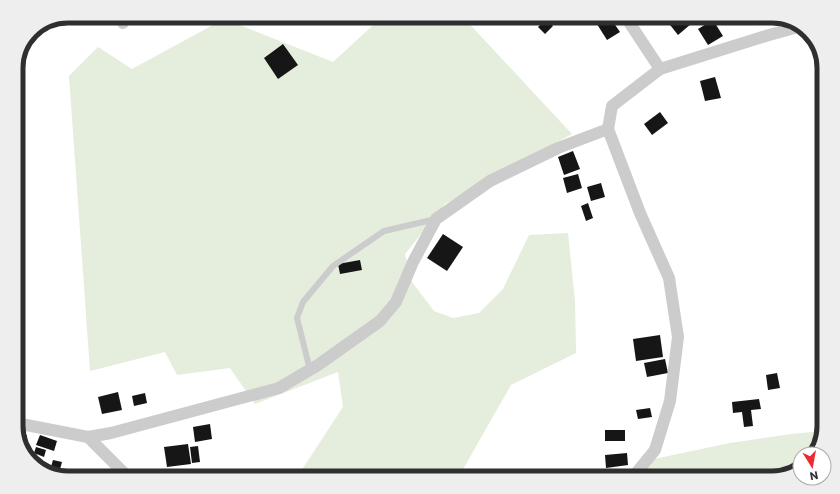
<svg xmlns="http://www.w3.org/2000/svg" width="840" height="494" font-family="Commissioner,sans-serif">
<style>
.green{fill:#e5eddc}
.building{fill:#161616}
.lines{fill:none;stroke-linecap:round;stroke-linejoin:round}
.service{stroke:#ccc;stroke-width:6}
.minor{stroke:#ccc;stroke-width:12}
.rim{fill:none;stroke:#2f2f2f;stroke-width:5}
</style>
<rect width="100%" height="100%" fill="#fff"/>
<g class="green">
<path d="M383 16H462L572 134 445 204 405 254 412 282 434 311 453 318 479 313 503 289 529 235 568 233 575 301 576 353 511 385 458 478H295L301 471 343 407 338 372 255 404 230 368 177 375 165 352 90 371 69 76 98 47 132 69 224 19 333 62Z"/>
<path d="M823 431 817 452 815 454H800V469L798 471 772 478H634L654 459 730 443 791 434Z"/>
</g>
<g class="building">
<path d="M602 16H609L620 32 607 40 595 21Z"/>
<path d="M663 16H685L691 24 678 35Z"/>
<path d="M756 16 774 17 775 22 758 25Z"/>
<path d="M546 19 553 26 545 34 538 27Z"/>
<path d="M713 20 723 36 708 45 698 29Z"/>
<path d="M283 44 298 65 278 79 264 58Z"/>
<path d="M715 77 721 98 705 101 700 81Z"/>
<path d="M660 112 668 123 652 135 644 124Z"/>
<path d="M573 151 580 169 564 175 558 157Z"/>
<path d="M578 174 582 188 567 193 563 178Z"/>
<path d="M601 183 605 197 591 201 587 187Z"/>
<path d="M588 203 593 218 586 221 581 206Z"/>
<path d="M443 234 463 247 447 271 427 258Z"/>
<path d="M360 260 362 270 340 274 338 264Z"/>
<path d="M660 335 663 357 636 361 633 339Z"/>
<path d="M665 359 668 373 647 377 644 363Z"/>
<path d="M777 373 780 388 768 390 766 375Z"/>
<path d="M118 392 122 410 102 414 98 397Z"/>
<path d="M145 393 147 403 134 406 132 396Z"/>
<path d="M759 399 761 409 751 410 753 426 744 427 742 412 733 413 732 402Z"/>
<path d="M650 408 652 417 638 419 636 410Z"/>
<path d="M210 424 212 439 195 442 193 427Z"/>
<rect x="605" y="430" width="20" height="11"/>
<path d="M18 435H27V443H20Z"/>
<path d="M40 435 57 441 54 451 36 445Z"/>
<path d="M188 444 191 464 167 467 164 447Z"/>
<path d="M198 446 200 462 192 463 190 447Z"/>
<path d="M36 447 46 450 44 457 34 453Z"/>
<path d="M627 453 628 465 606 468 605 455Z"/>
<path d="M53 460 62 462 59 473 50 470Z"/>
</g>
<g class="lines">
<path class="service" d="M310 370 297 318 303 302 333 266 384 231 436 219"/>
<g class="minor">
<path d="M625 16 660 69"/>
<path d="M123 23 126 16"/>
<path d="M608 129 640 213 669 278 678 337 670 401 655 450 632 478"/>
<path d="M608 129 612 106 660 69 769 35 802 26"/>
<path d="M16 423 88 437 111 433 279 388 318 365 380 321 396 302 413 262 436 219 490 181 558 148 608 129"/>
<path d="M88 437 129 478"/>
</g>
</g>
<path d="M0 0H840V494H0ZM68 23H772A45 45 0 0 1 817 68V426A45 45 0 0 1 772 471H68A45 45 0 0 1 23 426V68A45 45 0 0 1 68 23Z" fill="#eee" fill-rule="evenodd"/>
<path class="rim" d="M68 23H772A45 45 0 0 1 817 68V426A45 45 0 0 1 772 471H68A45 45 0 0 1 23 426V68A45 45 0 0 1 68 23Z"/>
<g transform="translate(812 466) rotate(169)"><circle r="19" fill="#ffffff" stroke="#acacac"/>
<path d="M0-3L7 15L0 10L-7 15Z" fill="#ed2a33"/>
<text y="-6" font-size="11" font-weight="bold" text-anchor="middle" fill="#2f2f2f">N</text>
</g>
</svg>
